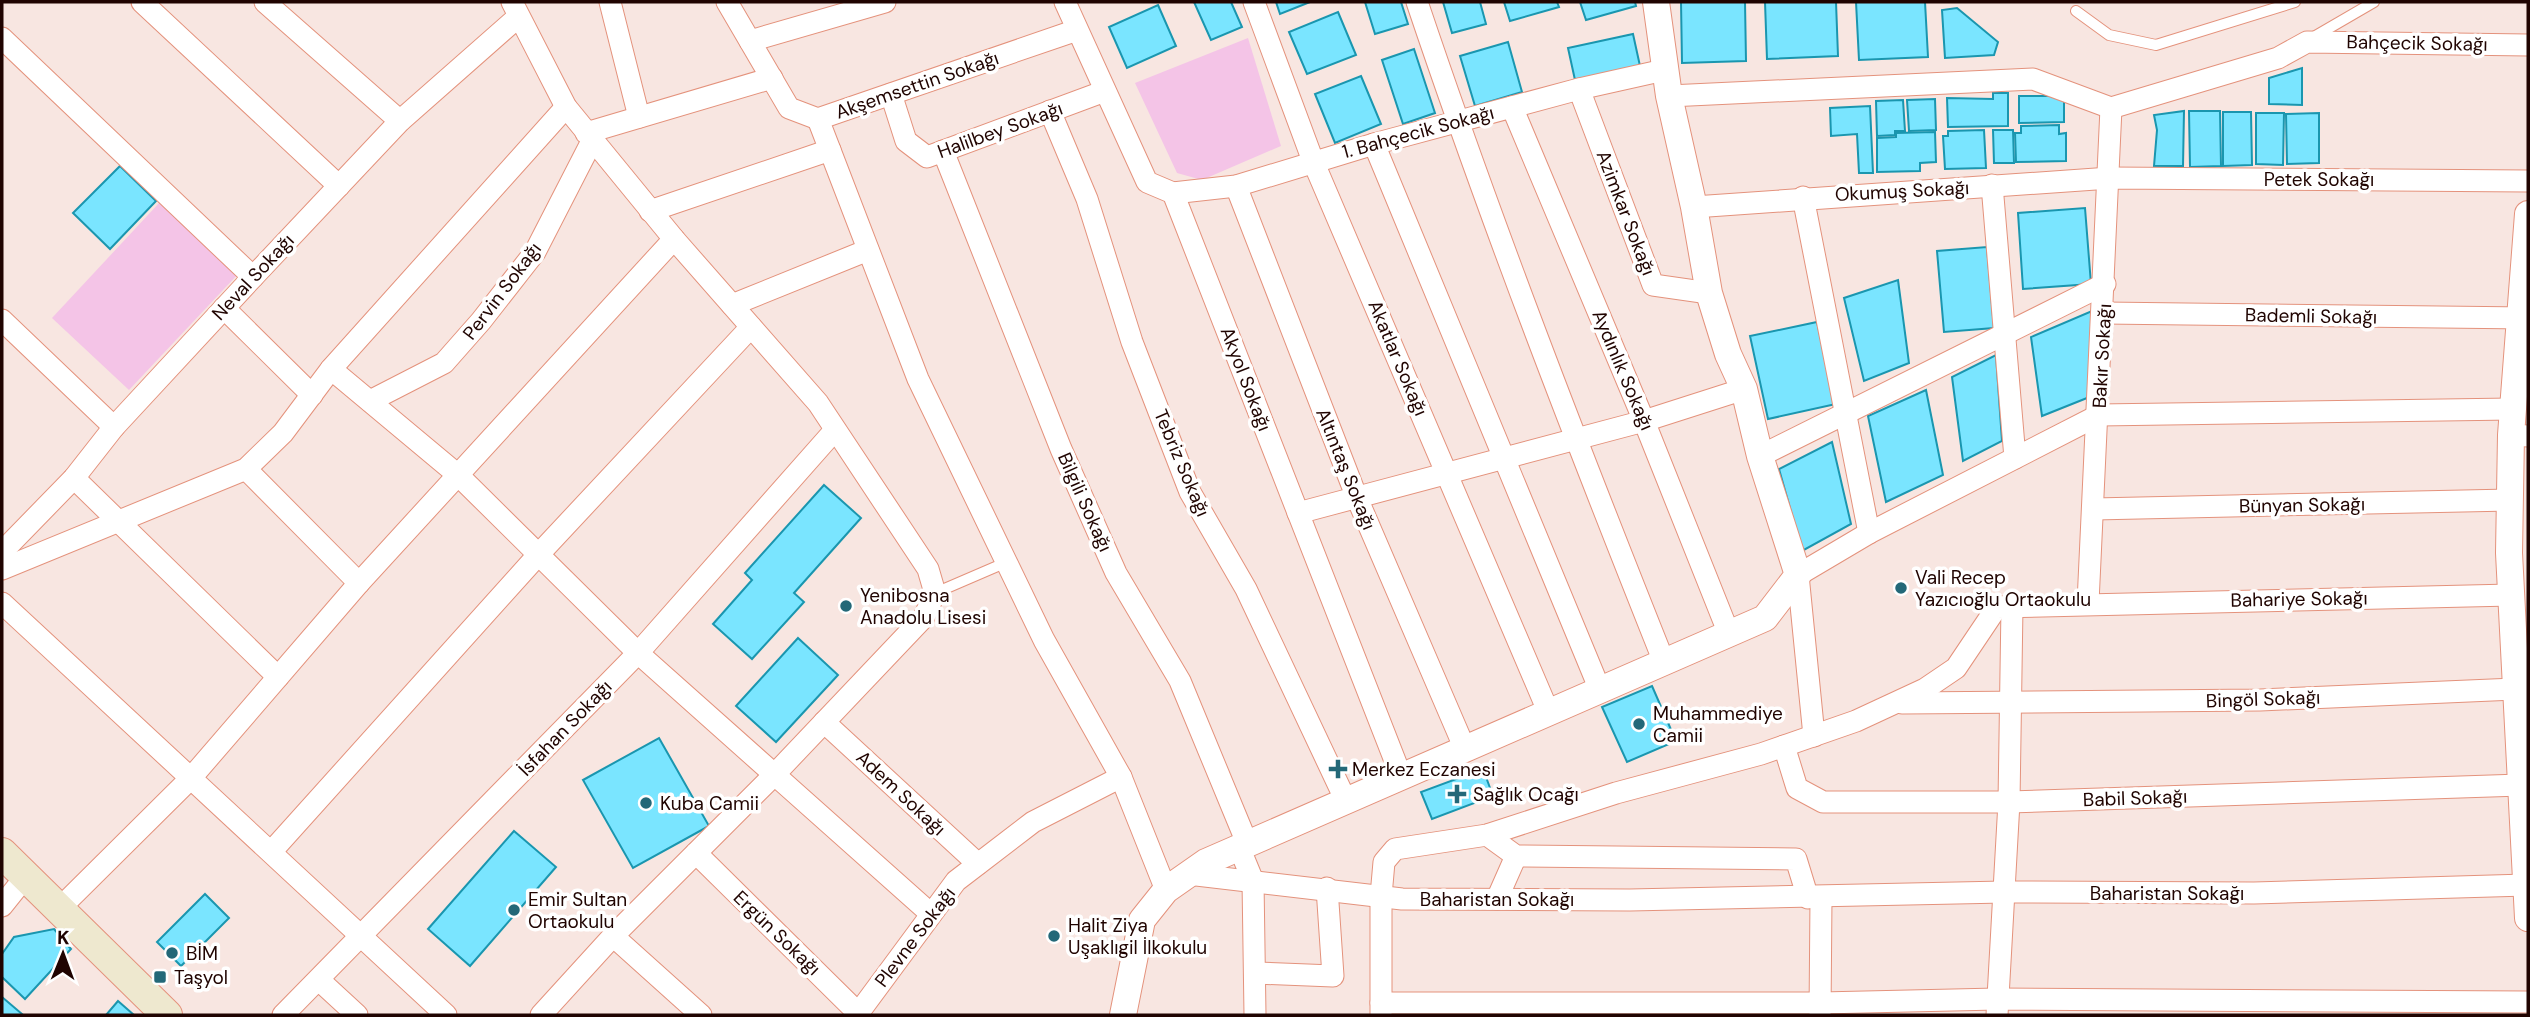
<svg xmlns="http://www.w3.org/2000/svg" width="2530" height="1017" font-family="'DM Sans',sans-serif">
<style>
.green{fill:#f4c4e7}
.building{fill:#7ae5ff;stroke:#1a96af;stroke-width:2}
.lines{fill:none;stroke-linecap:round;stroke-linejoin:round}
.service-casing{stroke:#e4927c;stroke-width:12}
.minor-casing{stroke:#e4927c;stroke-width:23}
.tertiary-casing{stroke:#e4927c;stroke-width:28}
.secondary-casing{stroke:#e4927c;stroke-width:32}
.service{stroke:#fff;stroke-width:10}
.minor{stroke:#fff;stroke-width:21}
.tertiary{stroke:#fff;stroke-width:26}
.secondary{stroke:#eee8cf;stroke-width:30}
.poi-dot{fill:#236878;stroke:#fff;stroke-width:2.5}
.labels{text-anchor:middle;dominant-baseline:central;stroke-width:7;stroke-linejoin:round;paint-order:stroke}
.street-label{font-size:19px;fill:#200401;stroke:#fff}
.poi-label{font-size:19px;fill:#200401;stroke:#fff;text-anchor:start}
</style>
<rect width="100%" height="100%" fill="#f8e6e1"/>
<g class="green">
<path d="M1248 38 1281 146 1202 180 1177 173 1135 83Z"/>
<path d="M161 201 239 273 129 390 52 318Z"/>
</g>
<g class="building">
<path d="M1194 2H1231L1242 27 1211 40Z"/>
<path d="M1276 2H1310L1280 14Z"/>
<path d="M1365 2H1401L1408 24 1375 34Z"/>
<path d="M1443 2H1480L1486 24 1452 33Z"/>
<path d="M1504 2H1557L1559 7 1510 21Z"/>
<path d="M1580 2H1635L1636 6 1586 20Z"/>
<path d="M1681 2H1745L1746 61 1682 63Z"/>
<path d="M1765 2H1836L1838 56 1767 59Z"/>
<path d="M1856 2H1925L1928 57 1859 60Z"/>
<path d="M1158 5 1176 46 1127 68 1109 27Z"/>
<path d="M1957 8 1998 42 1994 55 1945 58 1942 10Z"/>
<path d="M1338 12 1356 55 1307 74 1289 32Z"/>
<path d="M1633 34 1640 66 1575 80 1568 48Z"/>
<path d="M1508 42 1522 92 1475 106 1460 56Z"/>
<path d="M1414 49 1435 113 1403 124 1382 60Z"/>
<path d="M2302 68V105L2269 104V78Z"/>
<path d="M1361 76 1381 124 1335 143 1315 94Z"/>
<path d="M1993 93H2008V126L1948 127 1947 98 1993 99Z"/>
<path d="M2019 96H2064V122L2019 123Z"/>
<path d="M1935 99 1936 130 1909 131 1907 100Z"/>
<path d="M1903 100 1905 131H1895V135L1877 136 1876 101Z"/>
<path d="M1870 106 1873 173H1859L1857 134 1831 136 1830 108Z"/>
<path d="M2184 111 2183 166H2154L2157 130 2154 115Z"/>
<path d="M2189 111H2220L2221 166 2190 167Z"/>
<path d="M2223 112H2251L2252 165 2223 166Z"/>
<path d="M2256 113H2284L2283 165 2256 164Z"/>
<path d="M2319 113V163L2287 164 2286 114Z"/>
<path d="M2059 125V134L2066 133V161L2016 162 2015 133H2021V126Z"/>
<path d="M1984 130 1986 168 1945 169 1943 136H1948V131Z"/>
<path d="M1993 130H2013L2014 163H1994Z"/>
<path d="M1935 132 1936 162 1920 163V171L1877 172V138L1896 137V133Z"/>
<path d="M120 166 156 201 110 249 73 213Z"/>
<path d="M2085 208 2091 284 2023 289 2018 213Z"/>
<path d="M1987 247 1994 328 1944 332 1937 251Z"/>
<path d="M1898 280 1909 363 1864 381 1844 298Z"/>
<path d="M2092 311V396L2042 416 2031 337Z"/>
<path d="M1817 322 1836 404 1768 419 1750 336Z"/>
<path d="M1996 355 2002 441 1963 461 1952 377Z"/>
<path d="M1926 390 1943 475 1886 502 1868 416Z"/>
<path d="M1832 442 1851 524 1802 551 1779 469Z"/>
<path d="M824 485 861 518 794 593 804 602 752 659 713 624 752 580 745 573Z"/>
<path d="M798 638 838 675 776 742 736 706Z"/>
<path d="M1652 686 1676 741 1627 762 1602 707Z"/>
<path d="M659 738 709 826 633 868 583 780Z"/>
<path d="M1483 769 1493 796 1432 819 1421 792Z"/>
<path d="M514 831 556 867 470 966 428 929Z"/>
<path d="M205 894 229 918 181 966 157 942Z"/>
<path d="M54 929 71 949 25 999 2 977V954L14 937Z"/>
<path d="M2 997 22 1014 21 1015H2Z"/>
<path d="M118 1001 134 1015H106Z"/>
</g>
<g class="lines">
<defs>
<g id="service">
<path d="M2076 11 2109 35 2156 45 2295 2"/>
<path d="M2312 38 2374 2"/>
<path d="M935 593 1007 562"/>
</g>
<g id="minor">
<path d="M142 2 339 186"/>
<path d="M265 2 400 121"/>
<path d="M512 2 566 107 674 239 818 403 928 569 935 593 924 617 774 775 613 936 541 1015"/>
<path d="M610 2 639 117"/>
<path d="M727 2 789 108 818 119 1077 30"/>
<path d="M1065 2 1147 182 1173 193 1401 776"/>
<path d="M1254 2 1313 161 1548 711"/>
<path d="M1417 2C1492 225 1577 444 1664 662"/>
<path d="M2 38 253 277"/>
<path d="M750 41 885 2"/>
<path d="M1579 89 1653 285 1709 293"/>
<path d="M891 94 906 141 927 157 1105 91"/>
<path d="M1669 96 2033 79 2111 108 2278 58 2307 42 2528 45"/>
<path d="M1512 107 1644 421 1729 634"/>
<path d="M1050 111 1087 199 1132 342 1190 492 1246 589 1346 801"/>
<path d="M818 119 918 379 1044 640 1121 777 1166 890"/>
<path d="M586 133 772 78"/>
<path d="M1374 144 1600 690"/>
<path d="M943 151 1061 449 1116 573 1180 681 1247 843"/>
<path d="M1992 185 2015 458"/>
<path d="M1236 186 1357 498 1465 749"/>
<path d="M1173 193 1236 186 1374 144 1579 89 1664 70"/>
<path d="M1803 197 1869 533"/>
<path d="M1694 207 2110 178 2528 181"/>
<path d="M650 211 830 150"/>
<path d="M732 305 868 250"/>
<path d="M224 308 312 395"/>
<path d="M2104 313 2528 318"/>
<path d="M2 320 114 427"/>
<path d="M331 369 458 475 638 653 931 914"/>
<path d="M370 401 444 363 481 321 535 252 592 141"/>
<path d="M2511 435 2528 436"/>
<path d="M1760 456 2105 284"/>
<path d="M246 469 359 583"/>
<path d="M74 478 278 677"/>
<path d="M2094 509 2510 500"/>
<path d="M1298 513 1644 421 1744 389"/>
<path d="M2 552 74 478 114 427 253 277 400 121 518 17"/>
<path d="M2 569 246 469 283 433 331 369 566 107"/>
<path d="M2 603 446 1015"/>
<path d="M2088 603 2111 108"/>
<path d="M1902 703 2260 700 2515 689"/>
<path d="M824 722 978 864"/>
<path d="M1814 736 1798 575 1869 533 2099 415 2512 409"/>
<path d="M1784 746 1797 788 1823 802H2009L2521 785"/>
<path d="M1487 835 1516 856 1796 859 1808 898"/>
<path d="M1239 847 1253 881 1255 1015"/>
<path d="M271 852 538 555 751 327"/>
<path d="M696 853 858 1013"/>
<path d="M1188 874 1402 899 1630 900 2004 892 2254 893 2526 885"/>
<path d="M1497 899 1516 856"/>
<path d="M2 906 26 876"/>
<path d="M60 908 191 778 359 583 674 239"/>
<path d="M613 936 701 1015"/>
<path d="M1256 973 1333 976 1327 888"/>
<path d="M319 980 357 1015"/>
<path d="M1381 1003H1821L1997 999 2528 1002"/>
<path d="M283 1015 638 653 835 430"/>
<path d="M857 1015 956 881 1033 822 1121 777"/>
<path d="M1381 1015V896L1384 862 1395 849 1487 835 1616 793 1761 754 1856 721 1925 689 1956 668 1997 607 2511 595"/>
<path d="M1820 1015 1821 898"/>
<path d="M1997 1015 2009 802 2012 606"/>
</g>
<g id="tertiary">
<path d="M2528 214 2511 435 2509 553 2528 918"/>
<path d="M1123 1015 1142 920 1166 890 1206 862 1765 618 1798 575 1760 456 1744 389 1728 354 1709 293 1694 207 1669 96 1656 2"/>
</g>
<path id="secondary" d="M2 853 167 1015"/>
</defs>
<use href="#service" class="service-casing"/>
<use href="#minor" class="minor-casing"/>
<use href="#tertiary" class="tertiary-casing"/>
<use href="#secondary" class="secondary-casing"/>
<use href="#service" class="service"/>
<use href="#minor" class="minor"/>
<use href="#tertiary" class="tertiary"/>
<use href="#secondary" class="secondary"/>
</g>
<g class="poi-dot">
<circle cx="1901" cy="588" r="7"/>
<circle cx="846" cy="606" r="7"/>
<circle cx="1639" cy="724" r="7"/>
<path d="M1334.5 758.5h7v7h7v7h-7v7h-7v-7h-7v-7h7z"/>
<path d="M1453.5 783.5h7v7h7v7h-7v7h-7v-7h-7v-7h7z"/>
<circle cx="646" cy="803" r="7"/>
<circle cx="514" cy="910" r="7"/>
<circle cx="1054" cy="936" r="7"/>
<circle cx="172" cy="953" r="7"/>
<rect x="153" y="970" width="14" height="14" rx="3.5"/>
</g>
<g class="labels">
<g class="street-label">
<text transform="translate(2417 43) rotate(1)">Bahçecik Sokağı</text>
<text transform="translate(917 85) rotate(-19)">Akşemsettin Sokağı</text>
<text transform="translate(1000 130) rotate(-20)">Halilbey Sokağı</text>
<text transform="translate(1418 132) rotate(-15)">1. Bahçecik Sokağı</text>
<text x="2319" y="179">Petek Sokağı</text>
<text transform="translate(1902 191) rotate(-3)">Okumuş Sokağı</text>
<text transform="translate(1626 213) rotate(69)">Azimkar Sokağı</text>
<text transform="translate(253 277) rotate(-47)">Neval Sokağı</text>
<text transform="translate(502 291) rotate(-53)">Pervin Sokağı</text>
<text transform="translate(2311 316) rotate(1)">Bademli Sokağı</text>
<text transform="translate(2102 356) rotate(-87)">Bakır Sokağı</text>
<text transform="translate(1398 358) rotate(67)">Akatlar Sokağı</text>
<text transform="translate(1623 370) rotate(67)">Aydınlık Sokağı</text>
<text transform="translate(1246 379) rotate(69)">Akyol Sokağı</text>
<text transform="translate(1182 463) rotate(67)">Tebriz Sokağı</text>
<text transform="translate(1346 469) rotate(68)">Altıntaş Sokağı</text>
<text transform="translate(1085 502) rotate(66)">Bilgili Sokağı</text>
<text transform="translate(2302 505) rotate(-1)">Bünyan Sokağı</text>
<text transform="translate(2299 599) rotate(-1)">Bahariye Sokağı</text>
<text transform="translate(2263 699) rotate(-2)">Bingöl Sokağı</text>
<text transform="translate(565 728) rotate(-46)">İsfahan Sokağı</text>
<text transform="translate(901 793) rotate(43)">Adem Sokağı</text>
<text transform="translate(2135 798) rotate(-2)">Babil Sokağı</text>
<text x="2167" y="893">Baharistan Sokağı</text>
<text x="1497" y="899">Baharistan Sokağı</text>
<text transform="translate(777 933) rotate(44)">Ergün Sokağı</text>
<text transform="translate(915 937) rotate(-53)">Plevne Sokağı</text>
</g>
<g class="poi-label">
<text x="1915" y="577">Vali Recep<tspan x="1915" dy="22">Yazıcıoğlu Ortaokulu</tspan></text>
<text x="860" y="595">Yenibosna<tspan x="860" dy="22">Anadolu Lisesi</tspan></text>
<text x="1653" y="713">Muhammediye<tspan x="1653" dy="22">Camii</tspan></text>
<text x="1352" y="769">Merkez Eczanesi</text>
<text x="1473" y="794">Sağlık Ocağı</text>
<text x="660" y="803">Kuba Camii</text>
<text x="528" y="899">Emir Sultan<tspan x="528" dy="22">Ortaokulu</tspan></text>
<text x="1068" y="925">Halit Ziya<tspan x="1068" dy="22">Uşaklıgil İlkokulu</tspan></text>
<text x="186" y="953">BİM</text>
<text x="174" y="977">Taşyol</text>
</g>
</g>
<rect width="2530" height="1017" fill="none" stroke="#200401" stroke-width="7"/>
<g transform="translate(63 954) rotate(1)" stroke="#ffffff" stroke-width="5" paint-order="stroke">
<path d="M0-5L12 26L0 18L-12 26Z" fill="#200401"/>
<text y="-10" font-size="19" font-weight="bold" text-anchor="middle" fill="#200401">K</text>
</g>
</svg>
